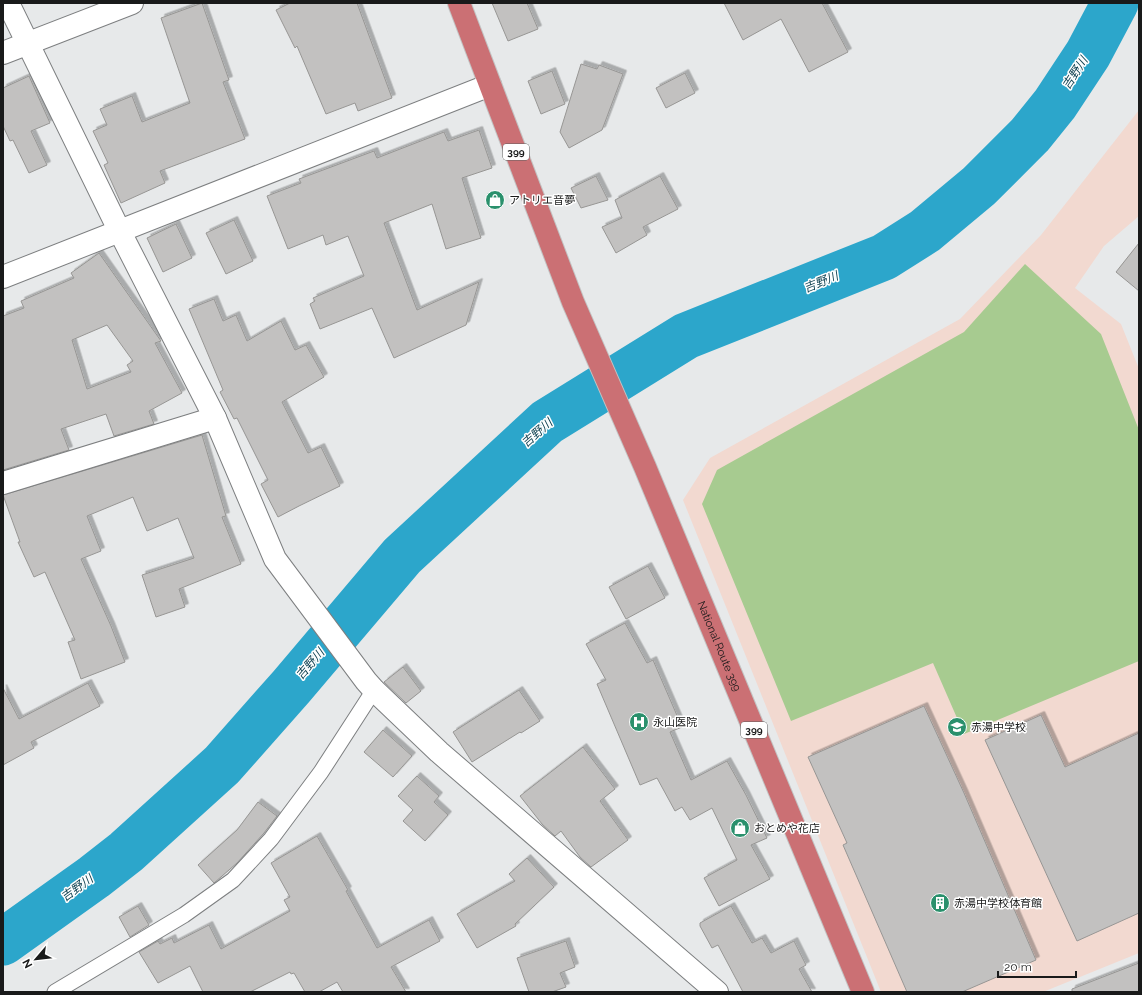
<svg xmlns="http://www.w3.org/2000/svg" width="1142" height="995" font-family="Raleway,'Noto Sans JP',sans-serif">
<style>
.education{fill:#f2d9d0}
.green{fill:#a7cb90}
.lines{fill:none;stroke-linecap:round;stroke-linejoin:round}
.river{stroke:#2ca6cb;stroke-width:47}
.building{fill:#c2c1c0;stroke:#979694;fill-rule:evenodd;filter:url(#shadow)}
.lane-casing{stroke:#7d7f80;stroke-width:17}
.street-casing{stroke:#7d7f80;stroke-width:24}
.secondary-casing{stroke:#7d7f80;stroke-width:24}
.highway-casing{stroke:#c3c3c3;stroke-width:24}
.lane{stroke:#fff;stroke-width:15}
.street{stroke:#fff;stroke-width:22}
.secondary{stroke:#fff;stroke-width:22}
.highway{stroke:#cb7074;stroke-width:22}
.labels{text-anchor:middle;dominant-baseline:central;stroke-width:3;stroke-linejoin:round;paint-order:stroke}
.shield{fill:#fff;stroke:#5e5f5f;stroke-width:1}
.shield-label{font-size:10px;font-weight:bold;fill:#191a1a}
.poi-label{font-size:11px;fill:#191a1a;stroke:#fff;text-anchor:start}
.street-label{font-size:11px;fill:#191a1a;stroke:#fff}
.water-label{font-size:12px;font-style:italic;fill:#0c3f4f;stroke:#fff}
</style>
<defs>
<filter id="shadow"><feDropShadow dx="3.5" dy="-3.5" stdDeviation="0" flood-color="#0004"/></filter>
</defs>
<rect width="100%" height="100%" fill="#e7e9ea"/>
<path class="education" d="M1139 110V216L1104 246 1075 288 1121 324 1139 369V953L1043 992H881L683 500 710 458 960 319 1041 235Z"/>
<path class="green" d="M1025 264 1101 334 1139 430V661L964 734 933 663 791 721 702 504 717 470 964 332Z"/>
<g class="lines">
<path class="river" d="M3 942 94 877 126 852 222 765 291 687 402 556 547 422 686 336 884 257 925 231 979 186 1030 135 1055 104 1088 54 1115 3"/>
</g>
<g class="building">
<path d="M202 3 229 80 223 82 245 139 160 171 165 183 121 203 104 165 108 163 93 131 107 125 100 109 132 96 142 122 190 103 161 18Z"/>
<path d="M290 3H357L392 98 358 111 355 103 326 114 297 46 295 48 276 10Z"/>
<path d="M492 3H527L538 29 508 41Z"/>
<path d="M724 3H822L848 52 809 72 781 19 743 40Z"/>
<path d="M581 64 597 69 599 65 623 74 602 130 569 148 560 132Z"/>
<path d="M552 71 565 104 541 114 528 81Z"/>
<path d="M685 73 695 93 666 108 656 88Z"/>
<path d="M29 76 50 123 31 131 47 165 29 173 13 140 10 141 3 126V88Z"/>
<path d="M479 130 492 168 462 178 481 238 446 249 432 204 384 223 417 310 479 282 466 325 394 358 372 308 320 329 310 304 315 301 313 298 364 276 348 236 326 245 323 235 288 249 267 196 301 183 299 179 374 151 377 158 444 132 448 141Z"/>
<path d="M596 176 608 200 581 208 571 188Z"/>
<path d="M660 176 678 209 643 227 647 235 616 253 602 227 622 218 615 200Z"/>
<path d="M234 220 253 261 226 274 206 233Z"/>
<path d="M176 224 192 258 163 272 147 238Z"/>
<path d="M1139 243V291L1116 272Z"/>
<path d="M99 253 161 341 155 343 182 393 149 411 154 424 114 436 106 414 61 429 69 450 3 470V316L24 308 21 301 74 278 71 273ZM107 325 133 361 127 365 131 372 87 389 72 340Z"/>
<path d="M214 299 223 321 236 315 247 341 281 321 295 350 306 345 324 377 282 402 308 453 321 447 340 486 299 506 278 517 261 484 268 480 237 418 234 419 220 392 223 390 189 309Z"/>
<path d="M202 435 226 516 222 517 241 564 179 589 185 607 156 617 142 575 194 558 178 518 147 531 133 497 87 516 101 551 81 559 111 626 125 662 81 679 68 642 75 640 45 572 34 577 18 542H20L3 495Z"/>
<path d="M648 566 665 598 626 619 609 587Z"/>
<path d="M625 623 647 663 653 660 682 727 670 732 691 780 727 761 746 795 767 838 751 845 770 879 719 906 704 878 737 860 712 808 690 820 682 807 675 811 657 778 640 785 597 684 606 680 586 644Z"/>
<path d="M403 667 421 691 406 703 384 682Z"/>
<path d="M88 683 100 706 31 742 34 748 3 765V688L19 719Z"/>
<path d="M519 690 540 721 521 733 520 732 472 762 453 732Z"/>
<path d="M924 706 964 793 1036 960 962 992H907L843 845 847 843 808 757Z"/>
<path d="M1041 715 1065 767 1139 733V913L1077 941 985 740Z"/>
<path d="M383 730 412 756 393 777 364 752Z"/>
<path d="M583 747 615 789 600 801 628 840 591 867 580 857 561 831 555 836 542 824 520 796Z"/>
<path d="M417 776 439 796 434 802 448 815 425 841 403 821 413 810 398 796Z"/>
<path d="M258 802 277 816 264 833 237 863 214 883 198 865 237 830Z"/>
<path d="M317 836 348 890 346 891 377 948 429 920 440 941 391 967 406 992H343L337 982 319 992H305L294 973 291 974 290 972 250 992H203L190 966 158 983 139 952 158 941 160 944 172 938 174 943 209 925 221 949 290 911 284 900 290 897 271 863Z"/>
<path d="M527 858 554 887 515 924 516 926 477 948 457 914 515 881 509 874Z"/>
<path d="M138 906 149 925 130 937 119 917Z"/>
<path d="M731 906 752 943 762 938 771 953 794 941 806 965 799 969 812 992H743L718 945 712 948 700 926V923Z"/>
<path d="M566 941 575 967 560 973 566 987 552 992H529L517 958Z"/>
<path d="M1139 963V992H1072V989Z"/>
</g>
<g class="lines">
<defs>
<path id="lane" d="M55 992 184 915 233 880 271 839 321 772 374 690"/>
<g id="street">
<path d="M8 3 119 230 215 418 275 559 366 681 374 690 439 752 717 992"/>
<path d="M3 277 490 85"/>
<path d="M3 483 215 418"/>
</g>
<path id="secondary" d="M3 53 132 3"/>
<g id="highway">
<path id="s1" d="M459 3 573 302 645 467 863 992"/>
</g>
</defs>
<use href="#lane" class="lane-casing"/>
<use href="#street" class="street-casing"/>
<use href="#secondary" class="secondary-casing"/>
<use href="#highway" class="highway-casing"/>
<use href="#lane" class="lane"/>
<use href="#street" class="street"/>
<use href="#secondary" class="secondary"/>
<use href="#highway" class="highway"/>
</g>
<defs>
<symbol id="shop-disc" viewBox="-11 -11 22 22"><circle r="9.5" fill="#2a906c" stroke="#fff"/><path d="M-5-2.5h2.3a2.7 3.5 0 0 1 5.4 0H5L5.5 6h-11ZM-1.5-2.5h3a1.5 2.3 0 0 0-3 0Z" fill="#fff"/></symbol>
<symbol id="hospital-disc" viewBox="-11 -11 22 22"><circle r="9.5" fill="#2a906c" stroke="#fff"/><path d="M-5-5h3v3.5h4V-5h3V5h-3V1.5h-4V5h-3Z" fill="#fff"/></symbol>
<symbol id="school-disc" viewBox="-11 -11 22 22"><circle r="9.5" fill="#2a906c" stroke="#fff"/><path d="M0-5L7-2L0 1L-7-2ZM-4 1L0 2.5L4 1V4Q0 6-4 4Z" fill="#fff"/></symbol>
<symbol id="building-disc" viewBox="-11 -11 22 22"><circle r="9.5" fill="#2a906c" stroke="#fff"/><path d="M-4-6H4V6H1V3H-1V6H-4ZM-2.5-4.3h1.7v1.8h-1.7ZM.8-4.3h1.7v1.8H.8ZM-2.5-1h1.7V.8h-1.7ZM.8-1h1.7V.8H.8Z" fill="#fff"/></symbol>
</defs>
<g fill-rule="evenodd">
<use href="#shop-disc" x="484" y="189" width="22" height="22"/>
<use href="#hospital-disc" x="628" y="711" width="22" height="22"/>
<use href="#school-disc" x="946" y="716" width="22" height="22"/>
<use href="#shop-disc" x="729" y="817" width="22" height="22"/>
<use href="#building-disc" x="929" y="892" width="22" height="22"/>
</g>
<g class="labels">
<g class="shield">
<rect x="503" y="144" width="26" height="16" rx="3"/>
<rect x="741" y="722" width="26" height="16" rx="3"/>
</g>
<g class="shield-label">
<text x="516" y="152">399</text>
<text x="754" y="730">399</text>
</g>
<g class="poi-label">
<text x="509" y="200">アトリエ音夢</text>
<text x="653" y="722">永山医院</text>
<text x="971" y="727">赤湯中学校</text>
<text x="754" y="828">おとめや花店</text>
<text x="954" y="903">赤湯中学校体育館</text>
</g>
<g class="street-label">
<text stroke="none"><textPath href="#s1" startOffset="694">National Route 399</textPath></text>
</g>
<g class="water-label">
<text transform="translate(1075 73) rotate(-57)">吉野川</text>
<text transform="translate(821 282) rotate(-22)">吉野川</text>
<text transform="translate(537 433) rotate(-41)">吉野川</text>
<text transform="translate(310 664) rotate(-49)">吉野川</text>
<text transform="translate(77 888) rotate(-36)">吉野川</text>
</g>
</g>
<rect width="1142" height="995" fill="none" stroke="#191a1a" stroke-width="8"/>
<g transform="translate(36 959) rotate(242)" stroke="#ffffff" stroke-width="3" paint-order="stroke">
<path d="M0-3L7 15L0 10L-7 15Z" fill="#191a1a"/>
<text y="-6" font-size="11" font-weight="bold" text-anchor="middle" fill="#191a1a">N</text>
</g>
<path d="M998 971v6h78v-6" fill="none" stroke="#191a1a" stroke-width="2"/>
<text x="1004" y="971" font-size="12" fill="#191a1a" stroke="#ffffff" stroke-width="3" paint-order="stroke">20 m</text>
</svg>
